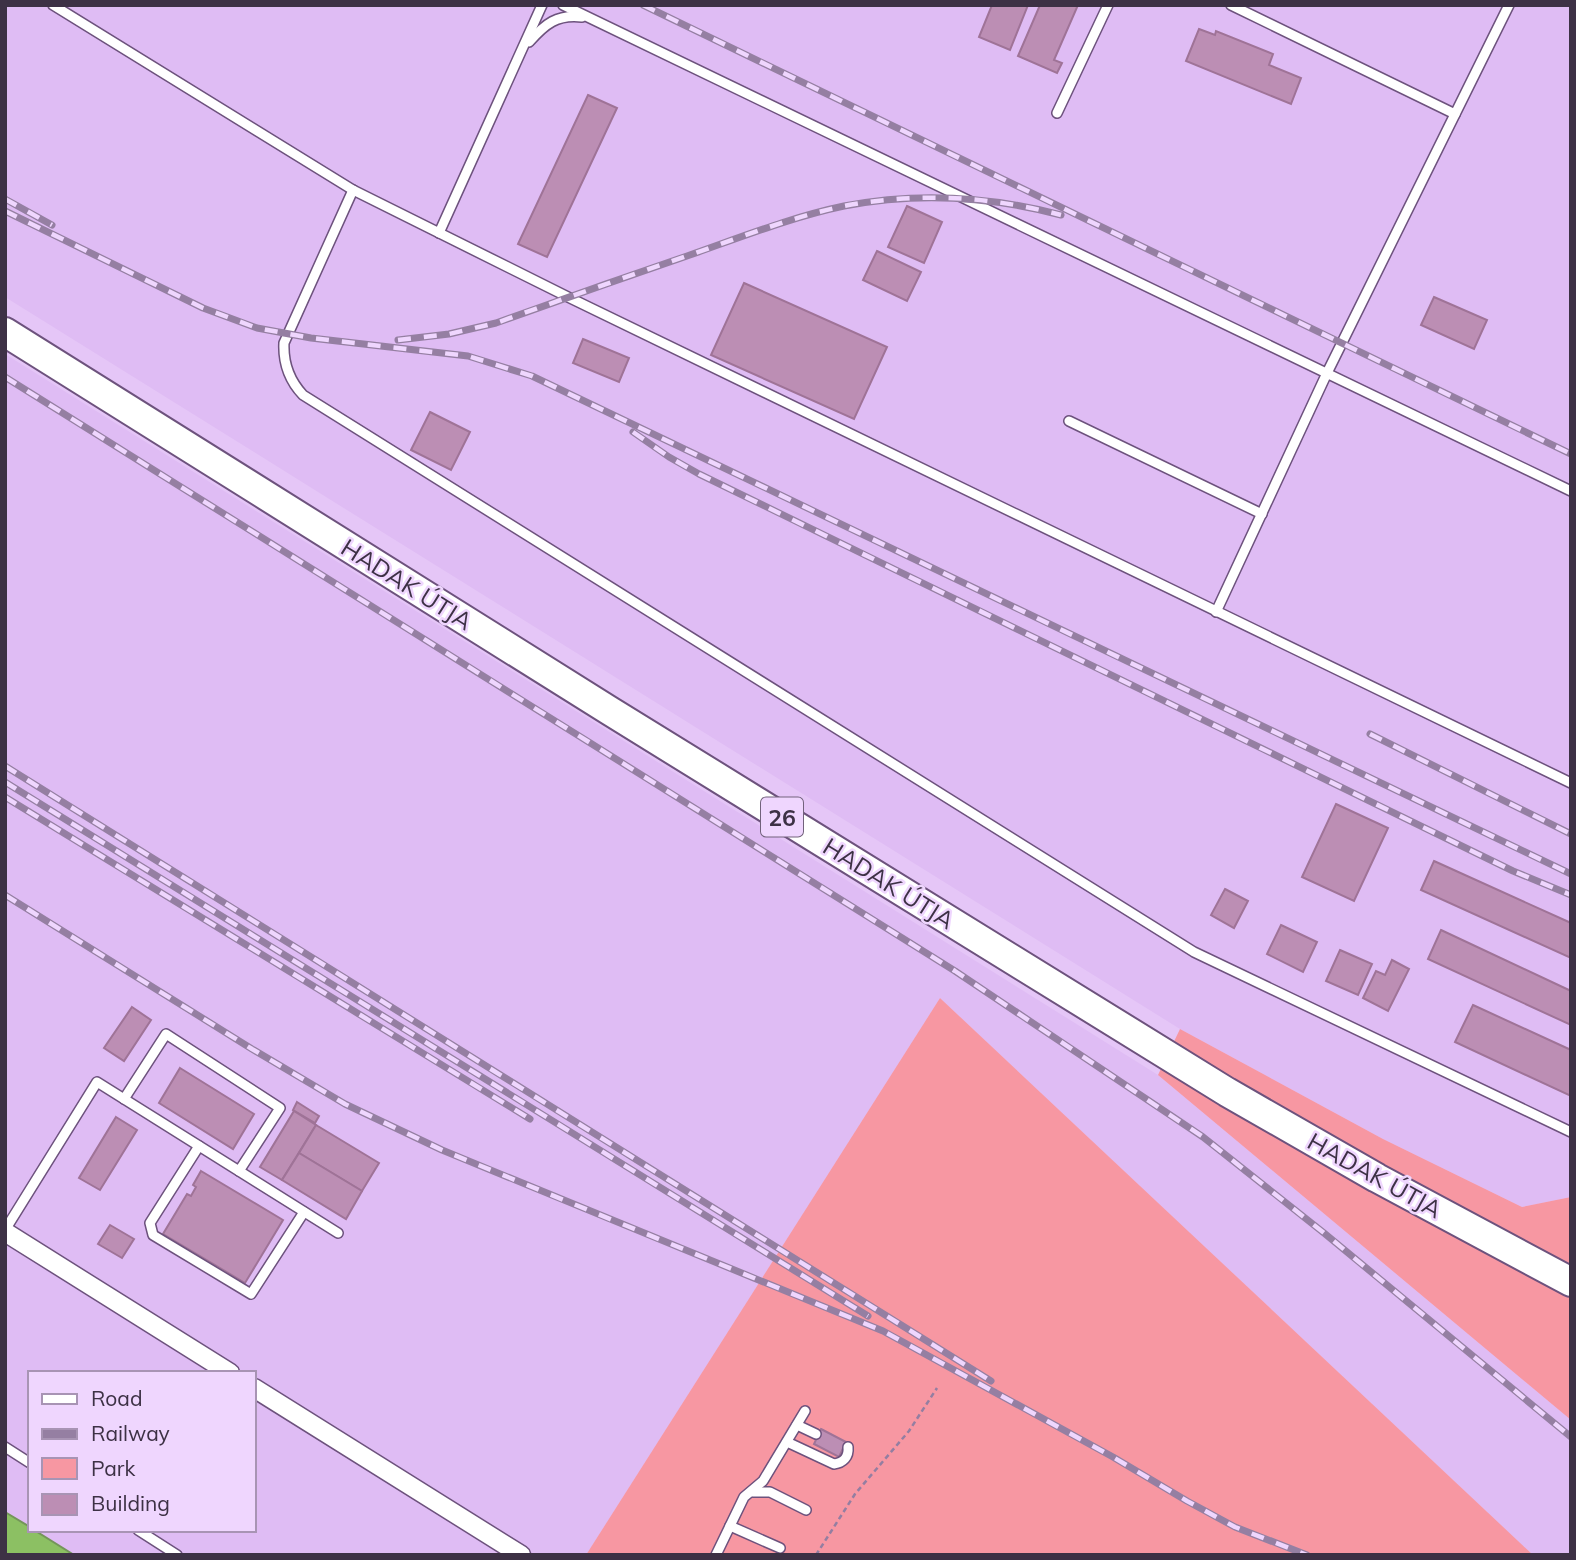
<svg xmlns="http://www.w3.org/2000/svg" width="1576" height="1560" font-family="Mulish,sans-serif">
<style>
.built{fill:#dfbcf4;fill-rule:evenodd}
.green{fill:#f797a2}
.water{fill:#8cc063;stroke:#74955a;stroke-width:2}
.building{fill:#bc8eb4;stroke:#9f7397;stroke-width:2}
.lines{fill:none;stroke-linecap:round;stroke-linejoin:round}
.lane-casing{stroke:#6d527d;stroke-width:12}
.street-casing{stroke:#6d527d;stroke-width:21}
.primary-casing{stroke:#6d527d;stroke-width:32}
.path{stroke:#947ea1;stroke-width:2.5;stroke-dasharray:5 3.5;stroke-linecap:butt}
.lane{stroke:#fff;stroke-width:9}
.street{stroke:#fff;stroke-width:18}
.primary{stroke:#fff;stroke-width:28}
.rail-casing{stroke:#957fa2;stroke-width:7}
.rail{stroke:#efd6fe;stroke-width:4.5;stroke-dasharray:13;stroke-linecap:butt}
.labels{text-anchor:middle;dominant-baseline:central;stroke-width:5;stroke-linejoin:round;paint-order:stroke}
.shield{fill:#efd6fe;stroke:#72627c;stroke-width:2}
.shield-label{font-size:23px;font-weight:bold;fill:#3d3145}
.street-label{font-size:24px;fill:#3d3145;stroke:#efd6fe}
</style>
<rect width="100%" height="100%" fill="#e5c6f7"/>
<g class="built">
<path d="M5 5H1571V1197L1522 1207 1383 1139 1180 1029 5 297Z"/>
<path d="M5 354 1158 1075 1571 1420V1555H1533L940 998 586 1555H5ZM30 1373H254V1530H30Z"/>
</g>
<g class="green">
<path d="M940 998 1533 1555H586Z"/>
<path d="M1180 1029 1383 1139 1522 1207 1571 1197V1420L1158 1075Z"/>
</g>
<path class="water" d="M5 1512 30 1527V1530H34L74 1555H5Z"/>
<g class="building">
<path d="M992 5H1028L1010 50 979 37Z"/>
<path d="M1040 5H1078L1054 60 1062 63 1057 73 1018 56Z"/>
<path d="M1199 29 1215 35 1216 31 1273 54 1269 65 1301 78 1291 104 1186 61Z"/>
<path d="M588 95 617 108 547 257 518 244Z"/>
<path d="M907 206 942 222 924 263 888 247Z"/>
<path d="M877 251 921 272 907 301 863 280Z"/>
<path d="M744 283 887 347 854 419 711 355Z"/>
<path d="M1434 297 1487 320 1474 349 1421 325Z"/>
<path d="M583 339 629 358 619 382 573 363Z"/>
<path d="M430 412 470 432 451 470 411 450Z"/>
<path d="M1336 804 1388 828 1354 901 1302 877Z"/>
<path d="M1434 861 1571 923V958L1421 890Z"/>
<path d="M1225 889 1248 901 1234 928 1211 915Z"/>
<path d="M1281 925 1317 942 1303 972 1267 954Z"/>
<path d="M1441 930 1571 991V1025L1428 959Z"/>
<path d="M1340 950 1372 964 1358 995 1326 981Z"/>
<path d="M1392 960 1409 969 1388 1011 1363 998 1376 971 1385 975Z"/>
<path d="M1473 1005 1571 1050V1096L1455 1042Z"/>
<path d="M132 1007 151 1020 124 1061 104 1048Z"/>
<path d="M180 1068 254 1114 233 1149 159 1103Z"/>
<path d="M297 1102 319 1116 315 1123 293 1110Z"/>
<path d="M294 1111 316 1125 282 1180 260 1167Z"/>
<path d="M116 1117 137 1130 100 1190 79 1178Z"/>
<path d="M316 1125 379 1163 362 1191 299 1153Z"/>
<path d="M299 1153 362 1191 346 1219 282 1180Z"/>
<path d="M201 1171 283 1220 245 1283 163 1234 187 1194 191 1196 196 1187 193 1185Z"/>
<path d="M110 1225 134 1239 122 1258 98 1244Z"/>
<path d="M821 1429 846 1442 839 1457 814 1444Z"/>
</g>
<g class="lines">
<defs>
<g id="lane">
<path d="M53 5 353 190 568 297 1571 783"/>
<path d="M563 5 1571 491"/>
<path d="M1231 5 1455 114"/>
<path d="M529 42C545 24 557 14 582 17"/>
<path d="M1057 113 1108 5"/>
<path d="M353 190 284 343C283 364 289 380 303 395L1194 952 1571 1132"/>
<path d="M439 233 542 5"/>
<path d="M1069 421 1262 514"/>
<path d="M1216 612 1327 373 1509 5"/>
<path d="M124 1099 166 1034 280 1108 239 1171"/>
<path d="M199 1146 150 1223 153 1235 251 1294 304 1212"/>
<path d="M5 1230 97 1082 338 1233"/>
<path d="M797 1425 816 1434"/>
<path d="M787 1442 834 1464C843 1463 849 1457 848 1447"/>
<path d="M5 1447 30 1463"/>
<path d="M753 1492H770L806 1510"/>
<path d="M730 1526 780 1548"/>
<path d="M138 1530 177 1555"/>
<path d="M716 1555 744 1497 763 1481 805 1411"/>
</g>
<g id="street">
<path d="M5 1232 230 1373"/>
<path d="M254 1388 521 1555"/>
</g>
<path id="primary" d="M5 332 610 711 1227 1092 1377 1178 1571 1282"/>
</defs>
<use href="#lane" class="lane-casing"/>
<use href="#street" class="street-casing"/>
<use href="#primary" class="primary-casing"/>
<path class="path" d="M816 1555 855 1494 909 1431 937 1388"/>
<use href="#lane" class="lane"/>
<use href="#street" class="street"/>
<use href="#primary" class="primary"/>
<defs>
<g id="rail">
<path d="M643 5 1571 454"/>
<path d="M5 199 52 225"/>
<path d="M5 211 203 308 257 328 311 338 468 356 532 376 1571 874"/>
<path d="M398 340 449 334 496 323C560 300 623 278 687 256 739 238 791 217 844 206 917 192 989 196 1061 215"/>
<path d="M5 377 955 971 1203 1137 1324 1233 1571 1437"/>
<path d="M633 432 669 457 699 474 1513 871 1571 895"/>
<path d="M1370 734 1571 834"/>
<path d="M5 766 991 1381"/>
<path d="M5 782 868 1316"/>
<path d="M5 797 530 1119"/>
<path d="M5 895 252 1049 345 1104 442 1150 883 1331 1113 1457 1187 1501 1235 1527 1307 1555"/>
</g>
</defs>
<use href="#rail" class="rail-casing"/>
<use href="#rail" class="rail"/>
</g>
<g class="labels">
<rect class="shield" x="761" y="797.5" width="42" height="39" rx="5"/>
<g class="shield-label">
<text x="782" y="817">26</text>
</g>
<g class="street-label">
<text transform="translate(407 584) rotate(32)">HADAK ÚTJA</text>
<text transform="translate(889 883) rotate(32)">HADAK ÚTJA</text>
<text transform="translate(1375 1175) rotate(29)">HADAK ÚTJA</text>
</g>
</g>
<rect width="1576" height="1560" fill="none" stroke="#3d3145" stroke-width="14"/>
<rect x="28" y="1371" width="228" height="161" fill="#efd6fe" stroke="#a894b4" stroke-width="2"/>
<rect x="42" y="1394" width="35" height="10" fill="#ffffff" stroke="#a894b4" stroke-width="2"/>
<text x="91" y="1406" font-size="21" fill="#3d3145">Road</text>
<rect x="42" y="1429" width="35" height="10" fill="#957fa2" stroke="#a894b4" stroke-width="2"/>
<text x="91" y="1441" font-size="21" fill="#3d3145">Railway</text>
<rect x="42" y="1458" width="35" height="21" fill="#f797a2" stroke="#a894b4" stroke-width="2"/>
<text x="91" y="1476" font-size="21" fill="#3d3145">Park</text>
<rect x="42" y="1494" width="35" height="21" fill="#bc8eb4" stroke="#a894b4" stroke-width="2"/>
<text x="91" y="1511" font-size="21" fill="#3d3145">Building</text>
</svg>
